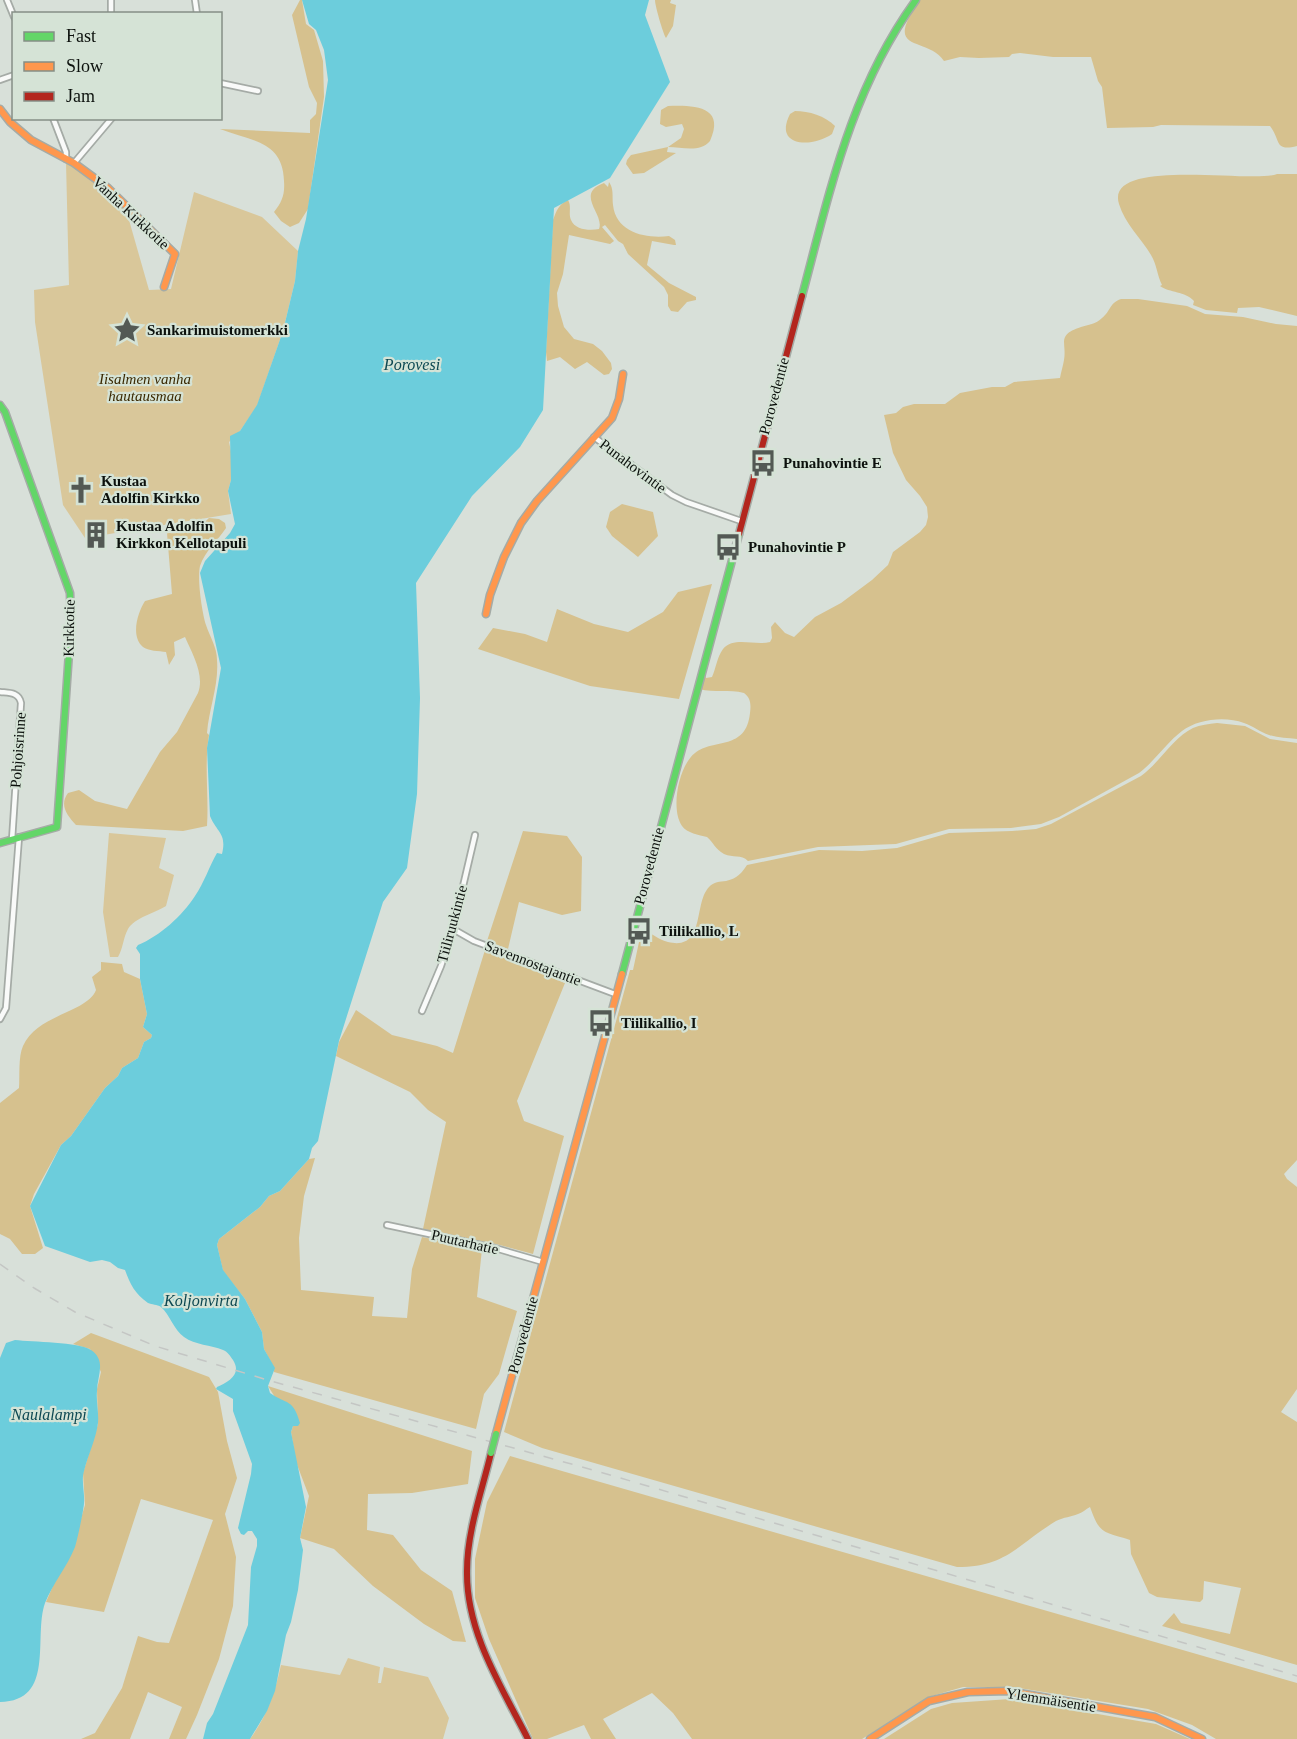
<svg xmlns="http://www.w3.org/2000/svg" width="1297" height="1739" font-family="'Times New Roman',serif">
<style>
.green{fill:#d9c79a}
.forest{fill:#d6c18e}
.water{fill:#6ccddc}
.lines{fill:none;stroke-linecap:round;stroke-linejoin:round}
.street-casing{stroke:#a5aba6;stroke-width:8}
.fast-casing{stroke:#a5aba6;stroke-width:9}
.slow-casing{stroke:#a5aba6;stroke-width:9}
.jam-casing{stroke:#a5aba6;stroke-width:9}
.street{stroke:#f9faf9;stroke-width:4.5}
.fast{stroke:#63d668;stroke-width:6}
.slow{stroke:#ff974d;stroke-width:6}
.jam{stroke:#b3261e;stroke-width:6}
.rail{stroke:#c4c6c4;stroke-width:1.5;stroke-dasharray:10 10;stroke-linecap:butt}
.fast-bridge-casing{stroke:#a5aba6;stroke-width:9;stroke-linecap:butt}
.fast-bridge{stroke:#63d668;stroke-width:6}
.labels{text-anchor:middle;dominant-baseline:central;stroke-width:4.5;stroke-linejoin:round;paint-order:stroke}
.street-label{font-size:15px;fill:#0c110d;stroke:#d5e3d6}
.poi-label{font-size:15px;font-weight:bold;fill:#0c110d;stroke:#d5e3d6;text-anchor:start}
.park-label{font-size:15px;font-style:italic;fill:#3b2902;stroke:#d5e3d6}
.water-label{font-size:16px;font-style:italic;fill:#0d4852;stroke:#d5e3d6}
</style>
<rect width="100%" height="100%" fill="#d8e0d9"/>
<g class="green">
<path d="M66 162 104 187 127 213 149 290 171 289 194 192 262 217 298 251 295 281 283 331 257 406 240 431 229 442 232 456 231 480 228 491 231 514 85 538 63 505 35 322 34 290 69 285Z"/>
<path d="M109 833 166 838 159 868 174 875 166 906C155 913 134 918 128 929 123 938 123 949 118 957H110L103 912Z"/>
<path d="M348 1658 380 1667 378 1683H381L384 1667 428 1677 449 1718 443 1739H250C267 1716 275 1692 281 1665L340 1675Z"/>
</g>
<g class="forest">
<path d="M300 0H302L306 24 314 30 323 61 324 97 308 209 299 223 290 227 281 221 274 212C282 202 285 195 284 181 283 140 250 141 220 129L310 133V120L316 114 317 103 309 87 292 15Z"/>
<path d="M655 0H671L670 3 676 5 673 26 666 38C663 33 655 6 655 0Z"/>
<path d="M920 0H1297V146C1274 152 1281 140 1270 126L1161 125 1153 127 1107 128 1102 87 1098 81 1091 57H1053L1020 53 1012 54 1009 57 979 58 960 57 944 61C927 35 881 55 920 0Z"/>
<path d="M668 106C694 105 726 106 710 141 700 153 682 147 668 147L667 152 676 153 644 173 633 174 626 164 627 160 631 155 668 147 681 138 684 129 682 124 666 127 660 124 661 110Z"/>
<path d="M795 111C809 111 825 116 835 126L832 134C812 148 773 147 790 114Z"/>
<path d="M1277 174H1297V316L1259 307 1238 308 1237 313 1206 310 1193 305 1194 301C1185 291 1170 293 1160 286L1162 285C1157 275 1157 265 1151 255 1141 238 1125 224 1119 204 1104 156 1254 184 1277 174Z"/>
<path d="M609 182C614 189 612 196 613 205 616 233 647 239 669 236L675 240 676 245H674L652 241 647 265 669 283 696 297V300L687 302 678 312 671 311 668 306V295L664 287 628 254 623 244 618 241 605 225 602 227 614 241 610 244 569 235 563 274 557 293 558 306 564 327 574 339 593 344 602 351 611 363 612 369 609 374 604 375 587 362 575 369 560 357 547 361 546 352 553 220C557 210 558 205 568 200 572 207 568 213 571 220 575 230 590 231 599 229 605 214 574 194 604 183L608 187Z"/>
<path d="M1121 299H1138L1187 306 1205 314 1243 317 1276 324 1297 326V739C1288 738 1278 738 1269 735 1260 732 1253 726 1244 723 1225 716 1198 719 1182 731 1166 743 1155 761 1139 773L1059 817 1041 824 1011 828 949 829 896 844 818 847 748 861C741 854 733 858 724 854 715 849 714 843 707 837 699 835 687 833 682 826 670 809 679 765 695 753 714 738 746 751 750 713 751 705 751 698 744 693 729 689 715 693 699 689L704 671 706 678 712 677C716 668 717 657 723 649 734 636 755 646 770 642L772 638 771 627 775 622 785 633 794 637 815 617 841 603 872 580 888 565 893 552 920 532 926 525 928 517 927 507 920 496 906 480 893 453 884 415 896 413 903 407 914 404H945L960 393 992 387H1005L1014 382 1060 378C1061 372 1063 366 1064 360 1067 343 1056 335 1081 327 1088 325 1096 324 1102 318 1111 311 1109 303 1121 299Z"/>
<path d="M622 504 653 512 658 536 638 557 612 536 606 527 610 512Z"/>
<path d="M209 518 219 519 225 523 226 528C218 540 205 551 200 566 197 579 202 612 206 625 210 637 217 647 217 660 219 685 209 708 207 733L209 735C204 765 209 796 207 826L183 831 76 825C67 815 59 805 68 793L79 790 95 801 127 809 160 752 177 732 198 693C205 675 192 653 185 637L174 642 175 655 169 665 166 652C159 651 148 651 143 647 130 636 138 612 145 601L172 594 167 533 173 525C190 527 196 531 209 518Z"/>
<path d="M712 584 679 699 590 686 478 649 493 628 525 634 547 642 557 609 594 624 628 632 663 612 678 592Z"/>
<path d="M1217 723 1245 726 1270 739 1297 743V1160L1284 1174 1287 1179 1297 1187V1389L1281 1412 1297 1422V1665L1162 1626 1174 1613 1181 1623 1230 1634 1241 1588 1204 1581 1203 1599 1200 1602 1157 1597 1149 1593 1131 1554 1130 1540C1103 1531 1100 1535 1090 1507 1086 1509 1082 1513 1078 1514 1071 1517 1064 1517 1056 1521 1018 1544 1007 1567 957 1567L542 1448 504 1432 630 970H633L639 942 644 931C652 933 659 940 668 942 706 951 693 904 709 887 719 876 732 889 747 865L819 850 862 851 897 848 949 833 1012 831 1036 829 1051 824 1141 776C1159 763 1174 737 1193 728 1200 725 1209 724 1217 723Z"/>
<path d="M523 831 567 836 582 857 581 911 562 915 519 902 508 949 487 941Z"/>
<path d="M485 950 565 983 517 1101 524 1121 564 1136 533 1254 496 1244 423 1229 446 1122 428 1110 410 1092 336 1056 339 1042 356 1010 392 1035 437 1046 453 1053Z"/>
<path d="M101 962 122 964 124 972 140 979 147 1014 143 1027 152 1035 151 1038 144 1042 138 1058 122 1068 118 1076 105 1088 71 1136 61 1145 34 1194 30 1206 43 1248 35 1254H22L10 1239 0 1234V1103L19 1088C20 1076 18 1057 23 1046 37 1014 87 1013 96 990L92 977 101 970Z"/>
<path d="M315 1158 304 1196 299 1238 301 1290 374 1297 372 1316 407 1318 412 1269 422 1237 482 1249 477 1297 517 1311 499 1374 484 1394 476 1429 274 1372V1368L264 1349 262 1332 245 1299 223 1271 217 1245 219 1239 260 1207 269 1196 280 1191 309 1159Z"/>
<path d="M91 1333 209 1377 218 1392 227 1441 237 1478 225 1514 236 1557 233 1606 219 1659 197 1715 186 1739H169L182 1707 148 1692 130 1739H81L95 1733 122 1688 138 1636 157 1642 169 1643 213 1520 141 1499 104 1612 46 1602 79 1525 85 1505 83 1473 98 1424 97 1389 101 1372 90 1349 73 1344Z"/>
<path d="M268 1386 472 1451 468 1484 412 1493 368 1494 367 1530 393 1535 421 1570 452 1591 466 1642 453 1641 424 1624 373 1586 334 1549 300 1538 309 1496 296 1462 291 1432 293 1426Z"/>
<path d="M510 1456 1297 1683V1739H1216L1192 1725 1148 1709 1013 1687H963L932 1696 862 1739H692L673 1713 652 1693 603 1719 616 1739H591L584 1725 547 1739H533L489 1639 475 1598V1559L487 1502Z"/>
<path d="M1010 1699 1156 1724 1190 1739H884L931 1709 952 1703Z"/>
</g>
<g class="water">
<path d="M302 0H649L645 15 670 82 610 178 554 208 543 410 520 447 472 496 416 583 420 698 417 794 407 868 383 902 339 1041 318 1141 312 1148 309 1159 280 1191 269 1196 260 1207 219 1239 217 1245 223 1270 245 1299 262 1332 264 1349 275 1368 268 1386 270 1393C287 1405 293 1398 300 1423L298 1426H293L291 1432 306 1507 300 1538 303 1550 298 1590 291 1622 286 1635 275 1691 267 1711 250 1739H203L207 1723 213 1714 248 1625 251 1567 257 1546V1539L252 1531H248L244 1535 241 1534 238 1528 251 1474 252 1464 233 1411V1399L216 1389 217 1387C229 1382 242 1374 233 1360 230 1356 228 1352 223 1350 211 1345 195 1345 184 1337 174 1330 170 1315 161 1307 157 1304 152 1305 148 1303 135 1294 130 1284 125 1270L118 1268 110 1262 102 1260 90 1262 45 1246 30 1206 61 1145 71 1136 105 1088 118 1076 122 1068 138 1058 144 1042 151 1038 152 1035 143 1027 147 1014 140 979V954L136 948 138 945C160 936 182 916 195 896 204 883 209 867 217 853L222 854C227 833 217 833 210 816L207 748 221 668 200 573 205 561 230 533 235 524 228 491 231 480 230 436 240 431 257 405 283 331 295 281 298 251 306 219 328 80 324 50 316 30 309 24Z"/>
<path d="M15 1340C32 1342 79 1342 91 1350 107 1361 97 1376 97 1391 96 1402 99 1413 98 1423 96 1439 88 1455 84 1471 81 1481 85 1493 84 1503 84 1509 77 1541 75 1547 67 1567 53 1583 45 1603 33 1637 56 1701 0 1702V1358L6 1343Z"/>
</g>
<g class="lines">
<defs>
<g id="street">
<path d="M7 0 14 17"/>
<path d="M111 0V14"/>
<path d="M195 0 197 14"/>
<path d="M0 80 14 75"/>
<path d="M220 83 258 91"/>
<path d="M53 118 66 152V159"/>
<path d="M74 163 112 118"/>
<path d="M594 437 672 495 686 502 741 521"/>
<path d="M0 692C9 693 19 692 21 703L12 840"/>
<path d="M453 929 474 941 615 994"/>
<path d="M422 1011 441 966 453 929 475 835"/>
<path d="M0 1019 6 1008 19 837"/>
<path d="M387 1225 495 1248 543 1262"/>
</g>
<g id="fast">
<path d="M802 296C830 191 851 89 916 0"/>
<path d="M0 405 5 412 70 593 71 623 57 827 0 843"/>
<path d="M622 974 739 534"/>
</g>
<g id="slow">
<path d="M0 109 10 122 31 140 74 163 108 188 175 254 164 287"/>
<path d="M486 614 490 595 504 557 521 523 537 501 612 418 619 399 623 374"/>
<path d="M496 1434 622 974"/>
<path d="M870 1739 929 1701 968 1692 1009 1691 1155 1717 1202 1739"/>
</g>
<g id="jam">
<path d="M739 534 802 296"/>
<path d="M491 1453C482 1491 467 1531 467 1571 466 1632 501 1686 528 1739"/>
</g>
</defs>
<use href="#street" class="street-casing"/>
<use href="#fast" class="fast-casing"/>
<use href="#slow" class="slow-casing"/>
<use href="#jam" class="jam-casing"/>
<use href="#street" class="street"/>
<use href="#fast" class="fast"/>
<use href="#slow" class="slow"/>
<use href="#jam" class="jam"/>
<path class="rail" d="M0 1264 34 1288 75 1312 155 1346 271 1381 593 1470 1297 1676"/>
<defs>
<path id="fast-bridge" d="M491 1453 496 1434"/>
</defs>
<use href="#fast-bridge" class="fast-bridge-casing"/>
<use href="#fast-bridge" class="fast-bridge"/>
</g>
<defs>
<symbol id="sight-bare" viewBox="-9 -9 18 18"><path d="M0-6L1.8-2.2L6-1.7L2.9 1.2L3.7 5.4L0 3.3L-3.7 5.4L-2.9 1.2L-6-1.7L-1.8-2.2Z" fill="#535954" stroke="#d5e3d6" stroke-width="2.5" paint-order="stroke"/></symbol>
<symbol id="bus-bare" viewBox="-9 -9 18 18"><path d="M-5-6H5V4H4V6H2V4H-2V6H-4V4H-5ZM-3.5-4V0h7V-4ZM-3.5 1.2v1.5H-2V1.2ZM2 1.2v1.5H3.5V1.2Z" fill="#535954" stroke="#d5e3d6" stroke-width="2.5" paint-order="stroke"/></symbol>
<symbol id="church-bare" viewBox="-9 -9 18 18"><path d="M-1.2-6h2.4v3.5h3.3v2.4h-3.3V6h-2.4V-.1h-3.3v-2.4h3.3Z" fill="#535954" stroke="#d5e3d6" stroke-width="2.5" paint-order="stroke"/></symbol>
<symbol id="building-bare" viewBox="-9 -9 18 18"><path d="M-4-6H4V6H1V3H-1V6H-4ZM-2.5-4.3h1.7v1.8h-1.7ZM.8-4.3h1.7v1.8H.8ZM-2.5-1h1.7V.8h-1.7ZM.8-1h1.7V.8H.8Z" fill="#535954" stroke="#d5e3d6" stroke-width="2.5" paint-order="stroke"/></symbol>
</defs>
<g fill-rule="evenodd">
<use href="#sight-bare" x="108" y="311" width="38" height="38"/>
<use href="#bus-bare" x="744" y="444" width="38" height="38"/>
<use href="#church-bare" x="62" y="471" width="38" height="38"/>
<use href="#building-bare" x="77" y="516" width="38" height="38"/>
<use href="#bus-bare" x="709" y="528" width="38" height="38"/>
<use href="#bus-bare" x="620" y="912" width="38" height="38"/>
<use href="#bus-bare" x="582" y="1004" width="38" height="38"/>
</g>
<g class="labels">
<g class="street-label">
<text transform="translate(131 213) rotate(43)">Vanha Kirkkotie</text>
<text transform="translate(774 396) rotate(-75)">Porovedentie</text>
<text transform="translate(633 466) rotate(37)">Punahovintie</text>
<text transform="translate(69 628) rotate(-89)">Kirkkotie</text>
<text transform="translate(18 750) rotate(-86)">Pohjoisrinne</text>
<text transform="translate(649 866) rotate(-75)">Porovedentie</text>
<text transform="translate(452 924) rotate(-75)">Tiiliruukintie</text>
<text transform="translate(533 963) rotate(21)">Savennostajantie</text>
<text transform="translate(465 1242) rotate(13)">Puutarhatie</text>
<text transform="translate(523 1335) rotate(-75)">Porovedentie</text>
<text transform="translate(1051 1700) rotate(9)">Ylemmäisentie</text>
</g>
<g class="poi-label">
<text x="147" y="330">Sankarimuistomerkki</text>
<text x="783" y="463">Punahovintie E</text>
<text x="101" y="481">Kustaa<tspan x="101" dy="17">Adolfin Kirkko</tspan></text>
<text x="116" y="526">Kustaa Adolfin<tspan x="116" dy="17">Kirkkon Kellotapuli</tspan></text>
<text x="748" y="547">Punahovintie P</text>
<text x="659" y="931">Tiilikallio, L</text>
<text x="621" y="1023">Tiilikallio, I</text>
</g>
<g class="park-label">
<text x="145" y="379">Iisalmen vanha<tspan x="145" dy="17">hautausmaa</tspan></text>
</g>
<g class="water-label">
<text x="412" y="364">Porovesi</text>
<text x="201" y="1300">Koljonvirta</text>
<text x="49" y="1414">Naulalampi</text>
</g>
</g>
<rect x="12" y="12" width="210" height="108" fill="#d5e3d6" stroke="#858f86" stroke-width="1.5"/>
<rect x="24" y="32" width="30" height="9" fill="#63d668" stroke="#858f86" stroke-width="1.5"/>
<text x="66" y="42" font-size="18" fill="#0c110d">Fast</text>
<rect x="24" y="62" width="30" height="9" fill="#ff974d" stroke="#858f86" stroke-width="1.5"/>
<text x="66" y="72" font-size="18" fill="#0c110d">Slow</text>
<rect x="24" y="92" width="30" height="9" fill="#b3261e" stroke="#858f86" stroke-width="1.5"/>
<text x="66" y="102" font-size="18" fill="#0c110d">Jam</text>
</svg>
